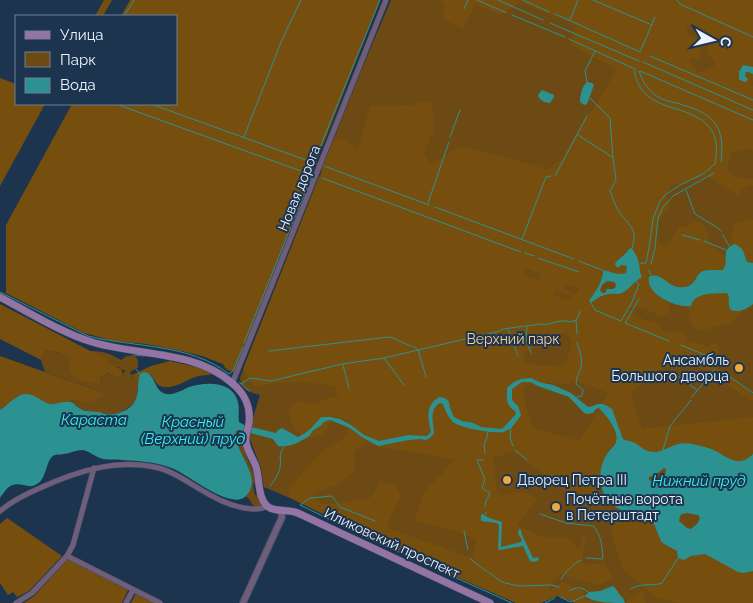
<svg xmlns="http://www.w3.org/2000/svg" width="753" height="603" font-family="Raleway,sans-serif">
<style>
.green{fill:#6d4a14}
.forest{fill:#764f0f;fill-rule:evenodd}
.water{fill:#2c9291;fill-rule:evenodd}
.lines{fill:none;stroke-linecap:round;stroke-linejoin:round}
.stream{stroke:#2c9291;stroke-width:1}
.minor-casing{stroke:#3a4f68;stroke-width:6}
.tertiary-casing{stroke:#3a4f68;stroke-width:8}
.secondary-casing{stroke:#3a4f68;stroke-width:8}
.minor{stroke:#705d7a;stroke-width:5}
.tertiary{stroke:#705d7a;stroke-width:6}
.secondary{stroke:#9374a2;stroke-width:7}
.poi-dot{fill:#eea83c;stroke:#1d344f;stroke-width:2}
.labels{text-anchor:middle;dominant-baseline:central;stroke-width:4;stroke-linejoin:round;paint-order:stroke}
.street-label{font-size:14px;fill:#ebf3fe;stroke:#1d344f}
.park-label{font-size:14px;fill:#f9cf97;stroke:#1d344f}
.poi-label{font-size:14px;fill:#ebf3fe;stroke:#1d344f;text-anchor:start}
.water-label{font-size:15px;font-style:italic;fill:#2ff4f2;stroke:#1d344f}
</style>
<rect width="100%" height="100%" fill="#1d344f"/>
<g class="green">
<path d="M391 0H753V603H574L572 601 557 596 541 603H516L416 559 299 502 264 487 260 465 249 437 252 421 260 395C251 393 240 389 240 378L319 177 321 174 322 168 363 66Z"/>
<path d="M46 350 56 352 71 357 70 369 99 383 100 377 110 373 123 374 125 370H122L119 367 108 369 86 351C103 351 107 352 121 360L127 356 134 355 138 360V367L134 370 130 372 134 379H139L136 400 131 406 121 412 114 414H104L99 412H92L80 409 73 403 67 402 101 392 45 372 41 360Z"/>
<path d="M239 430V435C243 439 243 444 244 450 248 461 254 470 255 482L253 485 255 495H258L265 505 254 507 250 500 245 496C263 467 232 456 236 431Z"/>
</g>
<g class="forest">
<path d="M104 0H112L103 16H95Z"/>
<path d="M130 0H380L312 173 235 373 226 369 223 364 202 356 177 350 146 344 114 341 84 333 6 293V225L72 104H176V16H121Z"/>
<path d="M432 0H753V67L747 65 739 72V78L742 81 746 78 745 76 747 72 753 74V81L750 83 753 86V151L749 149 732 151 727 170 733 177 753 179V185H748L737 195 707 176 672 185 666 194 669 202V208L658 222 657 240 663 246 671 241 679 227H686L696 221 704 224 710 243 726 257 725 269 722 271 712 270 698 275C695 284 685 289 676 286 669 285 664 280 658 276L649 277C647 290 662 297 670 305L669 312 659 317C650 310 638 305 627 309L646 321H653L660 324 661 330 669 333 679 331 686 334 687 340 708 347 716 342 719 347 717 357 710 364 718 368 753 395V401L700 368 683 362 656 371 631 393 642 429 753 417V454L745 461 738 462 732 460 723 454 672 446 663 450 655 452 644 450 634 443 623 439 612 409 602 404 608 393 597 388 576 381 565 384 538 382 531 378 507 388C507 399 505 404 515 411L516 414 502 429 481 427 473 423 462 421 454 417 450 407 449 401H433L429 422 431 432 427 436 408 435 379 441 364 435 348 423 347 420 333 416V417H321C315 423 310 432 302 435 291 427 289 419 290 405L299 401 310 405 338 395 336 388C307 379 284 381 255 387L243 369 319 177 321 174 322 168 334 140 336 141 341 138 358 150 370 106 413 105 425 101 432 102 434 129 424 153 431 164 461 146 548 169 561 160 586 116 593 110 617 69 570 45 576 25 520 2 501 15 475 4 463 29 443 19 445 2ZM687 25C696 28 705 30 709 39 707 48 706 47 710 55V58L715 61 714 66 708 69 697 73 695 68 690 62 691 58H700V51L698 48 701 43 686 32ZM629 249C642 256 636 263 640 274L638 279 627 290 616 294H609L589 301C595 292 604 281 602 270 612 270 615 277 626 273L627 266 621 265 619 267 616 262 621 256 625 255ZM526 268 541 274 539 280 524 275ZM566 283 579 288 576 294 564 289ZM556 289 572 296 570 301 554 295ZM566 332 572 342 567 360 561 367C548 363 536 368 523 362L526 351C534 349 544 346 551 341 556 338 559 335 566 332Z"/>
<path d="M0 78 16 84V104H45L0 186Z"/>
<path d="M753 220V263L747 262 745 253 735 244 729 246 735 222Z"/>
<path d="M725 293 728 294V304L735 311 747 309 731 322 701 331 692 325 688 307 691 306C695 292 713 294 725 293Z"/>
<path d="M0 304 100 356 106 357 108 364 121 369 123 374 117 377 109 373 100 377V383C91 385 73 380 70 370 69 367 70 361 70 357L56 352 46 350 41 360 0 339Z"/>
<path d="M0 356 101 392 102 396 91 402 73 400 61 404H52L46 403 39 399 6 406 0 410Z"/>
<path d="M170 361 200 368 215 374C209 375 201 375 195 377 185 381 168 393 157 384 155 381 153 377 150 374H140L139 379H134L132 375 151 366Z"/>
<path d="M522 382H530L532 383 523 387 524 399 533 428 579 441 600 408 607 415 617 437V441L608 451 600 479 602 487 594 499 565 490 513 451 493 458 497 491 503 495C516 490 526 491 538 499L517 524 540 537 570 538 578 551 583 535 586 537 582 560 585 565 604 563 614 578 598 585 562 574 549 585 550 591 559 585 561 581 585 592 584 594 585 599 597 603H574L572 601 557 596 541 603H516L416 559 296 501 289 496 290 487 322 451 347 436 348 427 362 437 378 446 409 440 420 439 426 440 430 438 433 408 436 405 440 403 443 404 452 421 459 426 471 428 482 431 505 432 515 423 518 406 512 400V389ZM368 443 376 446 454 459 444 472 424 492 414 521 442 527 476 539 473 559 386 527 401 495 395 484 380 483 370 498 335 504H322L312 493 340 484 355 470 354 451Z"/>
<path d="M330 420 331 421C327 434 321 435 308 439L306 438C311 434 320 426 324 422Z"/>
<path d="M628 513 646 520 654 524 661 541 664 544 677 551 678 558 684 560C694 554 705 551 714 560L744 573 753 571V603H679L655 598 642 585 624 571 612 538 611 528Z"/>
<path d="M7 518 62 556 29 591 17 597 13 592 8 595 0 583V524Z"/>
<path d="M68 559 128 590 122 603H24L34 596Z"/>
<path d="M643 590 646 603H626V601Z"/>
<path d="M136 593 154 603H131Z"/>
</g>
<g class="water">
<path d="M743 65 753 67V74L748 72H746L745 76 748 79 746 82 742 81 739 79V72Z"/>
<path d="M587 82 592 83 594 85 587 104 584 105 580 102C580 96 582 86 587 82Z"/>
<path d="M542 90 554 95V97L550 103 544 102 539 98 538 95Z"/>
<path d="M735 244C745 249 743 252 747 262L753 263V304C747 309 739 313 731 310 727 305 730 300 728 294L725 293C712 294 695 292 691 306 676 308 645 294 649 277 661 271 667 286 678 287 698 289 694 274 703 271 710 269 717 271 723 270 730 260 719 250 735 244Z"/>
<path d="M632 248C634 253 637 255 638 260 640 266 639 271 642 277 634 281 630 289 622 293 618 295 614 293 609 294 603 295 596 298 591 303L589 301C595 292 602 283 603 272L602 270C611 271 617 276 626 273L627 266 621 265 619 267H616L615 264C619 257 625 256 629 249ZM607 281 614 282 616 284 615 288 613 289H607L605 293H602L600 290 602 285Z"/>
<path d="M144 372C157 374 153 392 167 394 174 395 183 390 189 387 205 382 230 381 237 399 240 407 238 415 239 422L246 426 276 433 278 430 282 428 298 437C309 432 313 426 321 417H331L340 419 351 425 364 435 379 441 408 435 427 436 431 432C428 417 425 406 439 397L445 398 449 402 450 408 454 417 462 421 473 423 481 427 502 429 516 414 515 411C505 404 507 399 507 388L514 382 521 379 531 378 539 382 553 385 571 393 588 407C593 407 595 404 599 404 603 403 609 407 612 409L623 439C627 441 631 441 635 443 643 448 645 452 656 452 664 451 670 446 678 444 686 442 696 445 705 447 724 451 736 472 753 454V571L744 573 738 572 705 554 691 556 684 560 678 558 677 551 664 544 661 541 654 524C640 517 623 514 612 504 598 492 597 469 607 454 609 450 615 446 616 442 620 432 606 415 599 408L596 409 593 413 588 414 584 413 569 397 538 386 530 382H522L512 389V400L518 406 521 415C517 421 511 430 504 432 495 434 460 428 453 422 448 417 445 410 443 404L440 403C429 409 433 422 434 433L430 438 426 440 420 439 409 440 378 446 362 437 350 428 330 420 324 422C321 426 318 427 314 430 312 431 311 434 309 436 301 442 288 448 278 446L273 439 239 430 236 431C232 452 265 476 246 496 231 511 189 475 174 469 158 462 139 461 122 460 115 459 109 460 103 459 95 457 90 451 82 450 75 450 69 454 63 454 61 455 58 454 55 455 45 458 48 480 35 485 31 487 28 486 24 485 10 482 7 488 0 498V410C8 405 17 394 26 394 34 394 40 400 47 403 55 406 62 401 70 402 75 403 75 406 79 408 85 412 92 411 98 412 103 412 100 413 105 414 115 416 131 410 135 401 139 393 137 383 140 374ZM664 468 666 469C666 476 662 478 664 486L662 488 661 485 649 480V477L655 475ZM687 513 698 515 700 518 698 523 691 529 687 528 679 521 680 516 682 514Z"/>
<path d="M483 514 489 518 502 522 501 547 521 542 522 540 518 534 519 529 521 530 522 535 533 558 538 557 539 560 534 562 530 561 523 546 500 550 498 549 499 525 497 523 481 521V515Z"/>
<path d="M613 586C617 589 619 595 623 598L625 603C613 603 593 603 585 596L589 592 600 591Z"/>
</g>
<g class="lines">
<g class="stream">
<path d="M477 0 507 13"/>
<path d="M498 0 543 20"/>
<path d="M523 0 549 12"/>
<path d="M593 0 652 25"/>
<path d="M677 0 680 4 753 37"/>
<path d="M464 9 468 0"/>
<path d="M555 14 640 52 655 17"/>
<path d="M512 15 565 37"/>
<path d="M124 16 134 0"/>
<path d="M570 20 578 0"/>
<path d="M550 23 639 61"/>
<path d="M569 39 635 69C634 76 637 81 640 87 650 102 664 105 680 110 709 120 721 132 715 164L703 174 680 185 665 195 659 203 653 219 649 248 646 263H640"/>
<path d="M650 56 753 100"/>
<path d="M643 62 753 110"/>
<path d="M639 71C643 83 649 92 660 98 667 102 676 102 683 105 716 115 725 128 721 162"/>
<path d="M640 71 753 120"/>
<path d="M587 82 585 71 595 51"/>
<path d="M590 98 610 118 613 158 616 180 610 191C613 197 614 204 618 210 628 226 639 227 632 248"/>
<path d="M116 104 312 175 244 343"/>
<path d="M151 104 317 164"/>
<path d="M578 135 612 157"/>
<path d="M244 137 281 42 301 0"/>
<path d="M450 137 460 110"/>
<path d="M314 162 380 0"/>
<path d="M324 166 429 205"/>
<path d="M555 176 587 116"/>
<path d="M322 178 521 252"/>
<path d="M686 190 695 214 718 228 721 231"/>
<path d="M428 203 449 142"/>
<path d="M435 207 574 259"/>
<path d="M682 235 700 240"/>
<path d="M723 235 729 246"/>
<path d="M522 239 546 177 551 176"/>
<path d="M704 241 726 250"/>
<path d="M525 253 534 256"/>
<path d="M538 258 579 272"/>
<path d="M579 261 602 270"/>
<path d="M651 264 655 248 658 218 663 207 673 196 714 173"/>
<path d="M649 270V272L652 275"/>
<path d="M0 292 88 336C135 348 189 343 229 374L233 371 243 347"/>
<path d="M639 299 625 323 669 341"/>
<path d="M591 303 595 310 621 321 632 302 639 284 636 281"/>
<path d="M527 327 526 339 531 353"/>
<path d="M508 329 518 356"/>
<path d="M577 334 576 320 581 311"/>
<path d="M681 345 705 355"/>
<path d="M269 351 389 337C396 338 400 342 406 344 412 347 414 346 418 350L500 331 503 329 541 324C552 326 557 318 571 322L576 320"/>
<path d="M134 355 144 356"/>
<path d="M343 365 349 388"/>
<path d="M136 369 140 374"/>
<path d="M675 374 697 390"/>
<path d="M726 374 753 393"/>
<path d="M239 382 241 384 250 378 271 381 342 364 384 358"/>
<path d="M241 384 249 391"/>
<path d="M404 385 384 358 418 350 426 377"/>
<path d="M577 397 582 396 583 390 576 384C576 377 579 374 581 367 583 359 579 350 577 342"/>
<path d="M692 397 715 369"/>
<path d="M511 427 510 438 513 446"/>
<path d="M515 450 527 460"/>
<path d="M663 450 670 426 691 400"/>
<path d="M485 453 484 444 487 438 488 431"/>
<path d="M483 460H477L485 479 482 488 490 493 486 501 485 507"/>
<path d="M270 486C273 483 280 472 280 467 282 457 277 457 284 447"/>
<path d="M486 512V514"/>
<path d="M540 514 566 523 593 526C601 534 602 546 603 557L602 559 586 558"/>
<path d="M375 521 340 507 332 496 310 498 300 505 372 540 512 603"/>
<path d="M464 531 468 550"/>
<path d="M470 558 474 562 502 582 518 586 551 585 559 587"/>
<path d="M561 579C567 570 572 565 581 560"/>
<path d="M631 589C641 582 651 587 662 583L678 558"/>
<path d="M569 591C577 587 580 586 588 592"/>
<path d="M560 597 571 602 585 596"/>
<path d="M545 603 555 598"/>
</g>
<defs>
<g id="minor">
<path d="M232 384 386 0"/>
<path d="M0 511C12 501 26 494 40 488 77 471 118 458 159 468 171 471 182 478 193 485 211 496 231 508 253 509 258 509 262 509 267 506"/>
<path d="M67 556 160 603"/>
<path d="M16 603 32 593 67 556 73 545 94 468"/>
<path d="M126 603 133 590"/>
</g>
<path id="tertiary" d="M243 603 282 517 281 510"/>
<path id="secondary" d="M0 297C28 312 62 333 92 342 138 356 194 350 232 383 245 394 251 406 249 423 248 429 245 436 246 442 247 451 253 458 256 467 260 479 257 501 270 508 276 511 283 510 289 511 293 511 296 512 300 514L490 603"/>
</defs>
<use href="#minor" class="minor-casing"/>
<use href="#tertiary" class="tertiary-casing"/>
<use href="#secondary" class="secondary-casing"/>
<use href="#minor" class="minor"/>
<use href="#tertiary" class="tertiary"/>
<use href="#secondary" class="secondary"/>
</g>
<g class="poi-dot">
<circle cx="739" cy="368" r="5"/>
<circle cx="507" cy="480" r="5"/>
<circle cx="556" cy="507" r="5"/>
</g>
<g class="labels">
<g class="street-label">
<text transform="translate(299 188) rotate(-68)">Новая дорога</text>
<text transform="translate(392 543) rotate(25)">Иликовский проспект</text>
</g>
<g class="park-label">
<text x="513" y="339">Верхний парк</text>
</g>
<g class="poi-label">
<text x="729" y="360" text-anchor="end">Ансамбль<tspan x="729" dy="16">Большого дворца</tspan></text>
<text x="517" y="480">Дворец Петра III</text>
<text x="566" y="499">Почётные ворота<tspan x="566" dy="16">в Петерштадт</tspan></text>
</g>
<g class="water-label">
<text x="94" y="420">Караста</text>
<text x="193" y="422">Красный<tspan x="193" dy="17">(Верхний) пруд</tspan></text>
<text x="699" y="481">Нижний пруд</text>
</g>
</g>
<rect x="15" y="15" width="162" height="90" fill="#1d344f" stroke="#6f8095"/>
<rect x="25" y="31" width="25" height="8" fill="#9374a2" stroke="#6f8095"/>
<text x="60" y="40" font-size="15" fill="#ebf3fe">Улица</text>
<rect x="25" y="52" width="25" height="15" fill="#6d4a14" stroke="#6f8095"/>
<text x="60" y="65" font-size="15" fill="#ebf3fe">Парк</text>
<rect x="25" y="78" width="25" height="15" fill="#2c9291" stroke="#6f8095"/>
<text x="60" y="90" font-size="15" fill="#ebf3fe">Вода</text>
<g transform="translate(713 40) rotate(98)" stroke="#1d344f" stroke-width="4" paint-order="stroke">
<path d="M0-4L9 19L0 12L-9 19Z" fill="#ebf3fe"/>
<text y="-8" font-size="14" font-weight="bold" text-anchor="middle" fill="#ebf3fe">С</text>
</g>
</svg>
